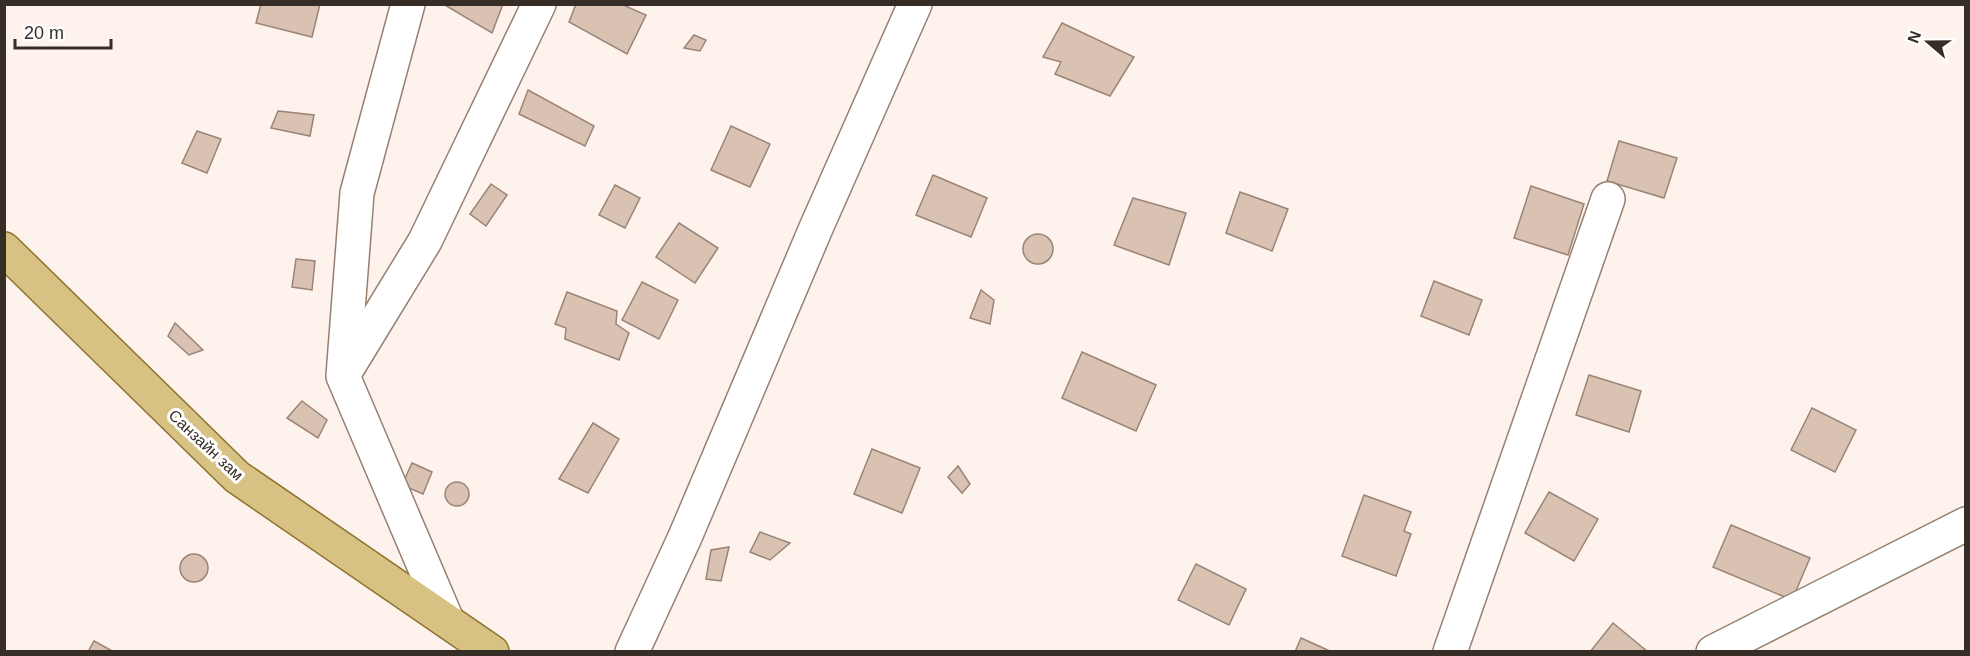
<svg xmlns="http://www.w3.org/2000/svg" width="1970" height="656" font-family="Arial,sans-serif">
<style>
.building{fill:#dac2b3;stroke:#9b8476;stroke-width:1.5}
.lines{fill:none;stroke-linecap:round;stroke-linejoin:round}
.minor-casing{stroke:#978072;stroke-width:36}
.major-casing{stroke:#8d722e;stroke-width:36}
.minor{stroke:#fff;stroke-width:33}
.major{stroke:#d7c183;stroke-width:33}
.labels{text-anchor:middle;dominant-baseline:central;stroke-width:6;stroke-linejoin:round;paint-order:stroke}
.street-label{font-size:16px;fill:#372d27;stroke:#fff}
</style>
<rect width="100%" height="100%" fill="#fdf2ec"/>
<g class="building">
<path d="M261 4H320L312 37 256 23Z"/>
<path d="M443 4H503L492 33Z"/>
<path d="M576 4H621L646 15 627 54 569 22Z"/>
<path d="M1062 23 1134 57 1110 96 1055 74 1061 62 1043 57Z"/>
<path d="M694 35 706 40 700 51 684 48Z"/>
<path d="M528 90 594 126 585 146 519 114Z"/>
<path d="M278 111 314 115 310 136 271 128Z"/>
<path d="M731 126 770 144 750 187 711 170Z"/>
<path d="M197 131 221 139 207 173 182 163Z"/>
<path d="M1619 141 1677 158 1664 198 1607 181Z"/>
<path d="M933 175 987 198 971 237 916 215Z"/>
<path d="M491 184 507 195 486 226 470 214Z"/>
<path d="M615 185 640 198 625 228 599 215Z"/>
<path d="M1531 186 1584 204 1568 255 1514 238Z"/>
<path d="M1240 192 1288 209 1272 251 1226 233Z"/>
<path d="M1133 198 1186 213 1169 265 1114 245Z"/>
<path d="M679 223 718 248 695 283 656 257Z"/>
<circle cx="1038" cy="249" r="15"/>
<path d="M296 259 315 261 312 290 292 287Z"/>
<path d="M1434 281 1482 300 1469 335 1421 316Z"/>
<path d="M642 282 678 300 659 339 622 320Z"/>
<path d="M981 290 994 300 990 324 970 318Z"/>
<path d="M567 292 617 311 616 324 629 333 619 360 565 339 566 328 555 324Z"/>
<path d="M175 323 203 350 189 355 168 336Z"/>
<path d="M1082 352 1156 385 1136 431 1062 398Z"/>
<path d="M1589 375 1641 391 1629 432 1576 415Z"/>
<path d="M302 401 327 420 318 438 287 418Z"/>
<path d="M1812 408 1856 430 1835 472 1791 450Z"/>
<path d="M593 423 619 439 588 493 559 479Z"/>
<path d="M872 449 920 468 902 513 854 494Z"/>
<path d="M412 463 432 472 423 494 402 485Z"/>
<path d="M958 466 970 484 962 493 948 477Z"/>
<circle cx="457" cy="494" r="12"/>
<path d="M1549 492 1598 519 1574 561 1525 533Z"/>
<path d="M1364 495 1411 512 1404 531 1411 534 1396 576 1342 556Z"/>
<path d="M1731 525 1810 558 1792 600 1713 567Z"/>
<path d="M760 532 790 543 770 560 750 552Z"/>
<path d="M729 547 721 581 706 579 711 550Z"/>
<circle cx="194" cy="568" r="14"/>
<path d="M1196 564 1246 589 1229 625 1178 600Z"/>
<path d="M1613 623 1648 652H1590Z"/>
<path d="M1301 638 1332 652H1295Z"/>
<path d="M94 641 114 652H88Z"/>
</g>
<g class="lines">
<defs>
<g id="minor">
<path d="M408 4 357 193 343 376 447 620"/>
<path d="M345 372 425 241 539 4"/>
<path d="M632 652 685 537 816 228 915 4"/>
<path d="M1450 652 1608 199"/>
<path d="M1713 652 1966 524"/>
</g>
<path id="major" d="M4 249 237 477 492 652"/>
</defs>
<use href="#minor" class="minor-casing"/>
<use href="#major" class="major-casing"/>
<use href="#minor" class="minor"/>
<use href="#major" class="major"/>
</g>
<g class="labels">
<g class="street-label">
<text transform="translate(206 445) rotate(43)">Санзайн зам</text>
</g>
</g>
<rect width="1970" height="656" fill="none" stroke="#372d27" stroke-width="12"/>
<g transform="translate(1928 42) rotate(290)" stroke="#ffffff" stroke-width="4.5" paint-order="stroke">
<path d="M0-4.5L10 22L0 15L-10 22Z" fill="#372d27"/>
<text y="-9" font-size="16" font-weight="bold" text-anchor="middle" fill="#372d27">N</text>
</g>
<path d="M15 39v9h96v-9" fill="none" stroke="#372d27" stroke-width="3"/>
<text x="24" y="39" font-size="18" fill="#372d27" stroke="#ffffff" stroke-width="4.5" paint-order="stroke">20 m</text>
</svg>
